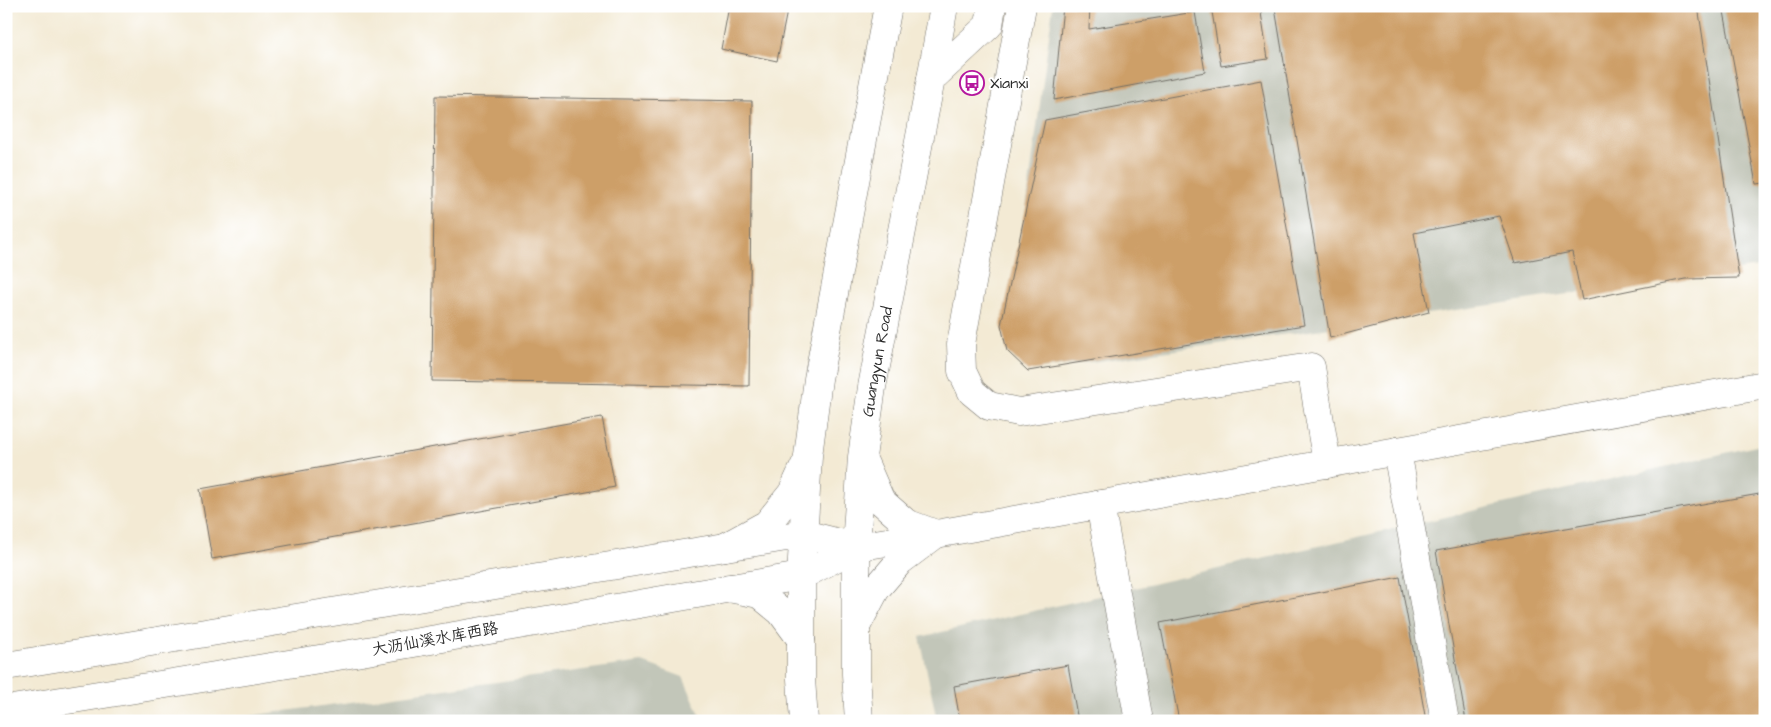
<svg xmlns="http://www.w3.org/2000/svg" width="1771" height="727" font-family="'Architects Daughter','LXGW WenKai TC',sans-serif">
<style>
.industrial{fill:#c2c6b9}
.building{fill:#cd9f68}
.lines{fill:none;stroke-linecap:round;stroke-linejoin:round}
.minor-casing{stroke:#716e66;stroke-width:29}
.major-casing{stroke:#716e66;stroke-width:29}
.minor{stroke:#fff;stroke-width:28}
.major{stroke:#fff;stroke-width:28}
.labels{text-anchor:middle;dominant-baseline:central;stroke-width:4;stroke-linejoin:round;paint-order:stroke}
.poi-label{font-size:16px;fill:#2b2b2b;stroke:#fff;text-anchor:start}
.street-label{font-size:16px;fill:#2b2b2b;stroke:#fff}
</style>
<rect width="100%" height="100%" fill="#fff"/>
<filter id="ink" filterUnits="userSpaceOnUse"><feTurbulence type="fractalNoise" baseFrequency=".02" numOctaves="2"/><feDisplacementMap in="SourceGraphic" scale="10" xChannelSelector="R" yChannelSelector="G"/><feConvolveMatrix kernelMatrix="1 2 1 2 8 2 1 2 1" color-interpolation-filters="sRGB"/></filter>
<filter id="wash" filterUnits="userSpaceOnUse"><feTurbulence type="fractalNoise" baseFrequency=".0096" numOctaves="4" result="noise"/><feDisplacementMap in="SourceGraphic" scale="20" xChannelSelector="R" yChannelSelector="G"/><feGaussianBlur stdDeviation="1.12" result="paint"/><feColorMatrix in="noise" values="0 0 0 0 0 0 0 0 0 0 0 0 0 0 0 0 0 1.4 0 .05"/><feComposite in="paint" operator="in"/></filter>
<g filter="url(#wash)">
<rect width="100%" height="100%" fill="#f3ead4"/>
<g class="industrial">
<path d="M1053 6H1765V266L1028 371 1007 351Z"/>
<path d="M1765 444V721H937L920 637Z"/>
<path d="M642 662 683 677 703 721H213Z"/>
</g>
<g id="blocks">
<g class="building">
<path d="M729 6H788L777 61 721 49Z"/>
<path d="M1063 6H1090L1089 29 1195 12 1205 72 1054 100Z"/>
<path d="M1211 6H1260L1268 59 1221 66Z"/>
<path d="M1288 6H1698L1739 278 1685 279 1582 300 1572 252 1515 263 1499 216 1414 233 1429 312 1330 338 1275 8Z"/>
<path d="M1723 6H1765V183L1756 184Z"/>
<path d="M1261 80 1304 325 1028 371 1007 351 1001 325 1045 120Z"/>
<path d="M435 96 752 101 749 386 432 381Z"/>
<path d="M602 417 615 487 212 559 200 489Z"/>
<path d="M1765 493V721H1466L1436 551Z"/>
<path d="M1400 577 1426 721H1179L1160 623Z"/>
<path d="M1068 665 1078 721H960L954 686Z"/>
</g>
</g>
</g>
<g filter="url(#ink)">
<use href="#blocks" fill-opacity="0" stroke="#716e66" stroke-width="1"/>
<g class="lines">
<defs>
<g id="minor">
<path d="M1022 6 961 344 962 371 972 392 989 406 1019 412 1311 367 1327 464"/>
<path d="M931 79 989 25 992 6"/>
<path d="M1397 451 1445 721"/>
<path d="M1100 504 1139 721"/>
<path d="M6 666 804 534 856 547 936 534 1765 385"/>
<path d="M6 710 350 654 801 576 856 547"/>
</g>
<g id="major">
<path d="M864 462 881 501 906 523 936 534"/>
<path d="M725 547 767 524 792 493 804 467"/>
<path d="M729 588 759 594 781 612 801 639"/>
<path d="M858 623 876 589 900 561 936 534"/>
<path d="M804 721 801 679V576L808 456 818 379 888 6"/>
<path id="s1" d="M859 721 856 674V547L862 457 872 387 931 79 944 6"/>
</g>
</defs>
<use href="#minor" class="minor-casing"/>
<use href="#major" class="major-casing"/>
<use href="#minor" class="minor"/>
<use href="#major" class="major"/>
</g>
</g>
<defs>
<symbol id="bus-ring" viewBox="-11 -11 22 22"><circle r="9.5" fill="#fff" stroke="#b5179e" stroke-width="1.5"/><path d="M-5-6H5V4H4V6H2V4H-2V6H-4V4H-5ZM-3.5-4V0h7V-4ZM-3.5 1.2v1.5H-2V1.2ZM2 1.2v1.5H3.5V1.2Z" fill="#b5179e"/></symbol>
</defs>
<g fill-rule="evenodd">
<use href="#bus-ring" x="958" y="69" width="28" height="28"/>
</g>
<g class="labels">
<g class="poi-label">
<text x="990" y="83">Xianxi</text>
</g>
<g class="street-label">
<text stroke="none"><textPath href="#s1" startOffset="361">Guangyun Road</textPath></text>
<text transform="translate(435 639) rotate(-10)">大沥仙溪水库西路</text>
</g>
</g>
<rect width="1771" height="727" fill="none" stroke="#fff" stroke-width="25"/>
</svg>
